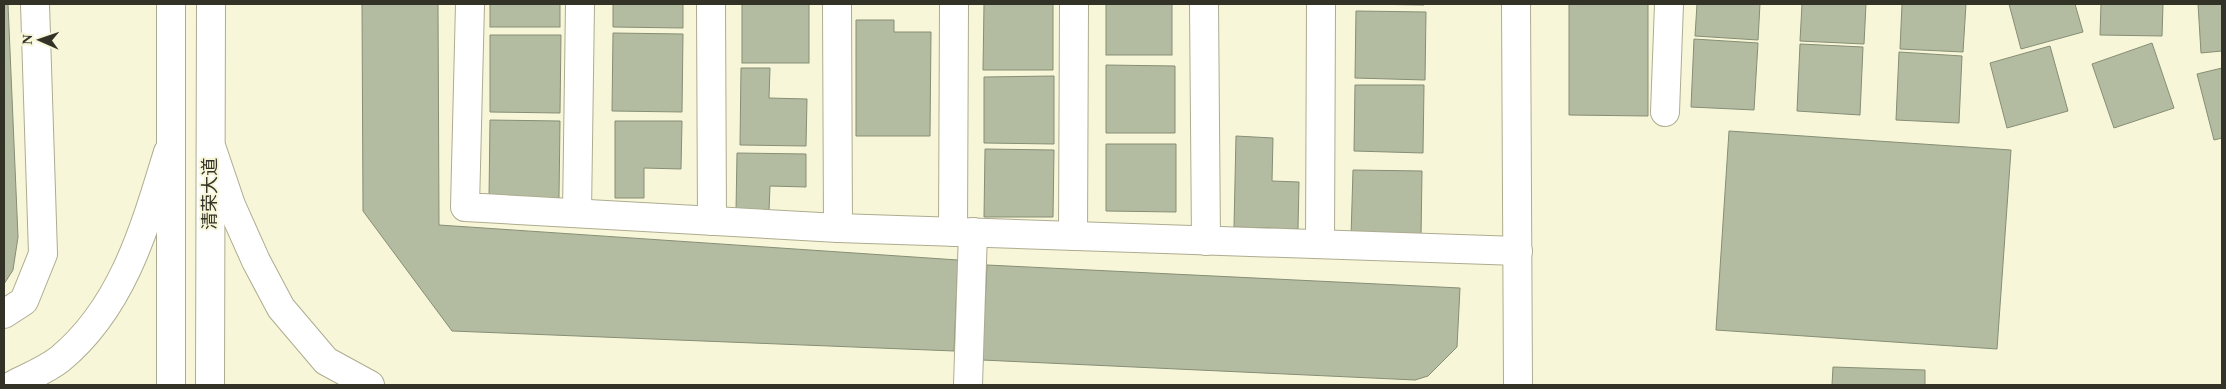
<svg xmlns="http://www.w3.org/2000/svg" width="2226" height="389" font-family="'Times New Roman','Noto Sans SC',serif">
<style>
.building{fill:#b3bca1;stroke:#868e75}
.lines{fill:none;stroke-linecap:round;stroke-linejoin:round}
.minor-casing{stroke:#aeac90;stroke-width:30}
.major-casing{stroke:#aeac90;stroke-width:30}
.minor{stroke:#fff;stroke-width:28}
.major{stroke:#fff;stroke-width:28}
.labels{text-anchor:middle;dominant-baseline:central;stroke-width:4;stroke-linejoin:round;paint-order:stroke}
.street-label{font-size:18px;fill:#333227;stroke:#f8f6d8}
</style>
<rect width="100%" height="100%" fill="#f8f6d8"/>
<g class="building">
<path d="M4 4H8L18 237 13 270 4 284Z"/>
<path d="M362 4H438L439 225 958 260 954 351 452 331 363 211Z"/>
<rect x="490" y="4" width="70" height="23"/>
<path d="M613 4H683V28L613 27Z"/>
<rect x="742" y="4" width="67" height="59"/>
<path d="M984 4H1053V70H983Z"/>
<rect x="1106" y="4" width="66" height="51"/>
<path d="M1359 4H1424V5Z"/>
<path d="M1569 4H1648V116L1569 115Z"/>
<path d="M1697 4H1760L1758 40 1695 36Z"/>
<path d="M1802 4H1866L1864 44 1800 41Z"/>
<path d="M1902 4H1966L1963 52 1900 49Z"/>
<path d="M2009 4H2075L2083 32 2021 49Z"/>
<path d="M2101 4H2163L2162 36 2100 35Z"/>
<path d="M2198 4H2222V51L2201 53Z"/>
<path d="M1356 11 1426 12 1425 80 1355 78Z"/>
<path d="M856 20H894V32H931L930 136H856Z"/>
<path d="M613 33 683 34 682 112 612 111Z"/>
<path d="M490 35H561L560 113 490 112Z"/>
<path d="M1694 39 1758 43 1754 110 1691 107Z"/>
<path d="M2152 43 2174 108 2114 128 2092 64Z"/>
<path d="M1800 44 1863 47 1860 115 1797 111Z"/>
<path d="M2050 46 2068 111 2007 128 1990 63Z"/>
<path d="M1899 52 1962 56 1959 123 1896 120Z"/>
<path d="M1106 65 1175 66V133H1106Z"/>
<path d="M741 68H770L769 98 807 99 806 146 740 145Z"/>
<path d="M2222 68V138L2214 140 2197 74Z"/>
<path d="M1054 76V144L984 143V77Z"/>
<path d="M1355 85H1424L1423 153 1354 151Z"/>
<path d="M490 120 560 121 559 198H489Z"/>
<path d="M615 121H682L681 169 644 168V198H615Z"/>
<path d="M1729 131 2011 150 1997 349 1716 330Z"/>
<path d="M1236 136 1273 138 1272 181 1299 182 1298 229 1234 227Z"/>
<path d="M1106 144H1176V212L1106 211Z"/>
<path d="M985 149 1054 150 1053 217H984Z"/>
<path d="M737 153 806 154V187L770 186 769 211H736Z"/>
<path d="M1353 170 1422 171 1421 238 1351 237Z"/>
<path d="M987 265 1460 288 1457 347 1428 376 1415 380 982 360Z"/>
<path d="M1833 367 1925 370V385H1832Z"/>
</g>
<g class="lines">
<defs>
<g id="minor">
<path d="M470 4 465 207 838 228 1518 251"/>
<path d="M711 4 712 221"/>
<path d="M837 4 838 228"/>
<path d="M1204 4 1206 241"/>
<path d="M1516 4 1518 385"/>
<path d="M1665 112 1669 4"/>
<path d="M212 149 231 205 256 261 281 308 326 361 370 385"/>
<path d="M577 213 580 4"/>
<path d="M953 232 954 4"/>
<path d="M1073 236 1074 4"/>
<path d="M1320 244 1321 4"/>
<path d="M4 314 24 301 43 254 35 4"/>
<path d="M13 385C28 377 46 370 60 359 123 307 145 227 168 152"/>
<path d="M968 385 973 232"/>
</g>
<g id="major">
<path d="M171 4V385"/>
<path d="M210 385 211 4"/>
</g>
</defs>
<use href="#minor" class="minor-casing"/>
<use href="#major" class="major-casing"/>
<use href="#minor" class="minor"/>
<use href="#major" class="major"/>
</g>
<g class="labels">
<g class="street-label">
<text transform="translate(210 194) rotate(-90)">清荣大道</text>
</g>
</g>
<rect width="2226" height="389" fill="none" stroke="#333227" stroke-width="10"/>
<g transform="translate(40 40) rotate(272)" stroke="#f8f6d8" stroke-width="4" paint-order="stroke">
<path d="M0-4L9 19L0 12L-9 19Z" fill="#333227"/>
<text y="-8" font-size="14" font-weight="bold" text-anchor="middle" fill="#333227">N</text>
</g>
</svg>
